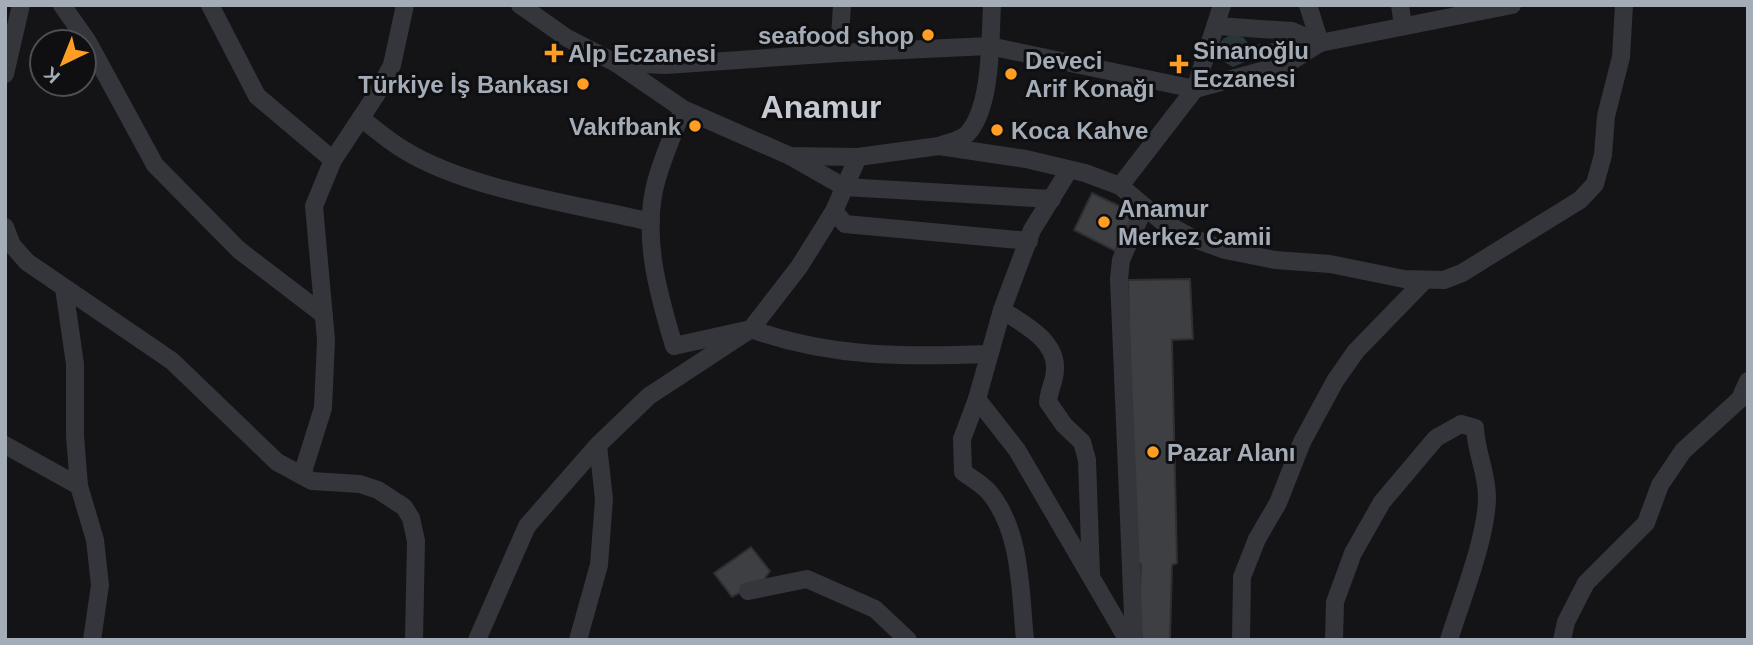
<svg xmlns="http://www.w3.org/2000/svg" width="1753" height="645" font-family="Arial,sans-serif">
<style>
.water{fill:#29353b}
.building{fill:#3e3f43;stroke:#2e2e32;stroke-width:2}
.lines{fill:none;stroke-linecap:round;stroke-linejoin:round}
.minor{stroke:#34363b;stroke-width:18}
.poi-dot{fill:#ff9e23;stroke:#0f0f11;stroke-width:2.5}
.labels{text-anchor:middle;dominant-baseline:central;stroke-width:6;stroke-linejoin:round;paint-order:stroke}
.poi-label{font-size:24px;font-weight:bold;fill:#a4acb7;stroke:#0f0f11;text-anchor:start}
.district-label{font-size:32px;font-weight:bold;fill:#c6cbd3;stroke:#0f0f11}
</style>
<rect width="100%" height="100%" fill="#141416"/>
<path class="water" d="M1235 34 1244 38 1249 45 1274 43 1275 38H1291L1292 42 1288 51 1283 52 1275 47 1250 52 1247 61 1233 67 1219 59C1215 45 1221 37 1235 34Z"/>
<g class="building">
<path d="M1092 193 1134 213 1115 251 1074 230Z"/>
<path d="M1190 279 1193 339 1172 340 1177 563 1172 565 1170 640H1137L1141 564H1134L1128 280Z"/>
<path d="M751 547 770 571 763 581 732 597 714 573Z"/>
</g>
<g class="lines">
<g class="minor">
<path d="M62 5 88 42 155 165 239 250 324 315"/>
<path d="M210 5 257 96 333 160"/>
<path d="M520 5 567 38 616 63 666 65 839 53 989 46 1195 89 1287 64 1320 43 1512 5"/>
<path d="M1308 5 1320 43"/>
<path d="M1400 5 1403 26"/>
<path d="M1218 26 1292 31 1320 43"/>
<path d="M839 53 842 5"/>
<path d="M616 63 683 109 790 156 858 157 939 146 1026 159 1085 173 1120 186 1163 222 1192 238 1225 250 1275 260 1330 264 1404 279 1444 280 1462 273 1580 200 1595 184 1603 155 1606 116 1621 57 1624 5"/>
<path d="M5 74 21 5"/>
<path d="M683 109C674 131 665 153 658 175 640 231 658 293 674 346L751 329 799 267 834 211 858 157"/>
<path d="M361 118C375 129 389 141 404 150 469 190 576 204 651 222"/>
<path d="M942 145C950 142 961 140 967 134 992 108 990 40 992 5"/>
<path d="M790 156 844 187 1052 199"/>
<path d="M1120 186 1195 89 1222 5"/>
<path d="M834 211 845 224 1029 241"/>
<path d="M5 227 12 245 27 262 172 361 277 462 312 481 360 484 378 490 404 507 411 518 416 541 414 640"/>
<path d="M64 288 75 364V436L79 486 95 540 100 585 92 640"/>
<path d="M1002 310C1023 324 1057 340 1055 370 1055 380 1049 390 1048 402L1064 425 1082 442 1087 460 1091 573"/>
<path d="M977 399 1017 450 1123 632 1134 634"/>
<path d="M5 445 79 486"/>
<path d="M302 475 323 408 326 340 314 206 333 160 376 95 392 65 405 5"/>
<path d="M748 591 807 579 875 609 908 640"/>
<path d="M477 640 527 526 598 445 649 396 751 329C830 358 906 357 989 354"/>
<path d="M578 640 599 565 604 499 598 445"/>
<path d="M1025 640C1020 591 1022 532 989 492 982 484 971 478 963 472L962 439 977 399 1002 310 1032 230 1069 170"/>
<path d="M1134 640 1119 279 1121 260 1144 208"/>
<path d="M1241 640 1242 577 1257 539 1278 503 1302 442 1335 381 1356 351 1425 280"/>
<path d="M1334 640 1335 602 1353 553 1382 502 1436 438 1461 424 1475 428C1476 452 1487 473 1487 497 1487 537 1461 601 1449 640"/>
<path d="M1562 640 1566 622 1586 583 1646 523 1660 485 1683 451 1740 399 1748 381"/>
</g>
</g>
<g class="poi-dot">
<circle cx="928" cy="35" r="7"/>
<path d="M550.5 42.5h7v7h7v7h-7v7h-7v-7h-7v-7h7z"/>
<path d="M1175.5 53.5h7v7h7v7h-7v7h-7v-7h-7v-7h7z"/>
<circle cx="1011" cy="74" r="7"/>
<circle cx="583" cy="84" r="7"/>
<circle cx="695" cy="126" r="7"/>
<circle cx="997" cy="130" r="7"/>
<circle cx="1104" cy="222" r="7"/>
<circle cx="1153" cy="452" r="7"/>
</g>
<g class="labels">
<g class="poi-label">
<text x="914" y="35" text-anchor="end">seafood shop</text>
<text x="1193" y="50">Sinanoğlu<tspan x="1193" dy="28">Eczanesi</tspan></text>
<text x="568" y="53">Alp Eczanesi</text>
<text x="1025" y="60">Deveci<tspan x="1025" dy="28">Arif Konağı</tspan></text>
<text x="569" y="84" text-anchor="end">Türkiye İş Bankası</text>
<text x="681" y="126" text-anchor="end">Vakıfbank</text>
<text x="1011" y="130">Koca Kahve</text>
<text x="1118" y="208">Anamur<tspan x="1118" dy="28">Merkez Camii</tspan></text>
<text x="1167" y="452">Pazar Alanı</text>
</g>
<g class="district-label">
<text x="821" y="107">Anamur</text>
</g>
</g>
<rect width="1753" height="645" fill="none" stroke="#a4acb7" stroke-width="14"/>
<g transform="translate(63 63) rotate(223)"><circle r="33" fill="#0f0f11" stroke="#4b4e53" stroke-width="2"/>
<path d="M0-5L12 26L0 18L-12 26Z" fill="#ff9e23"/>
<text y="-10" font-size="19" font-weight="bold" text-anchor="middle" fill="#a4acb7">K</text>
</g>
</svg>
